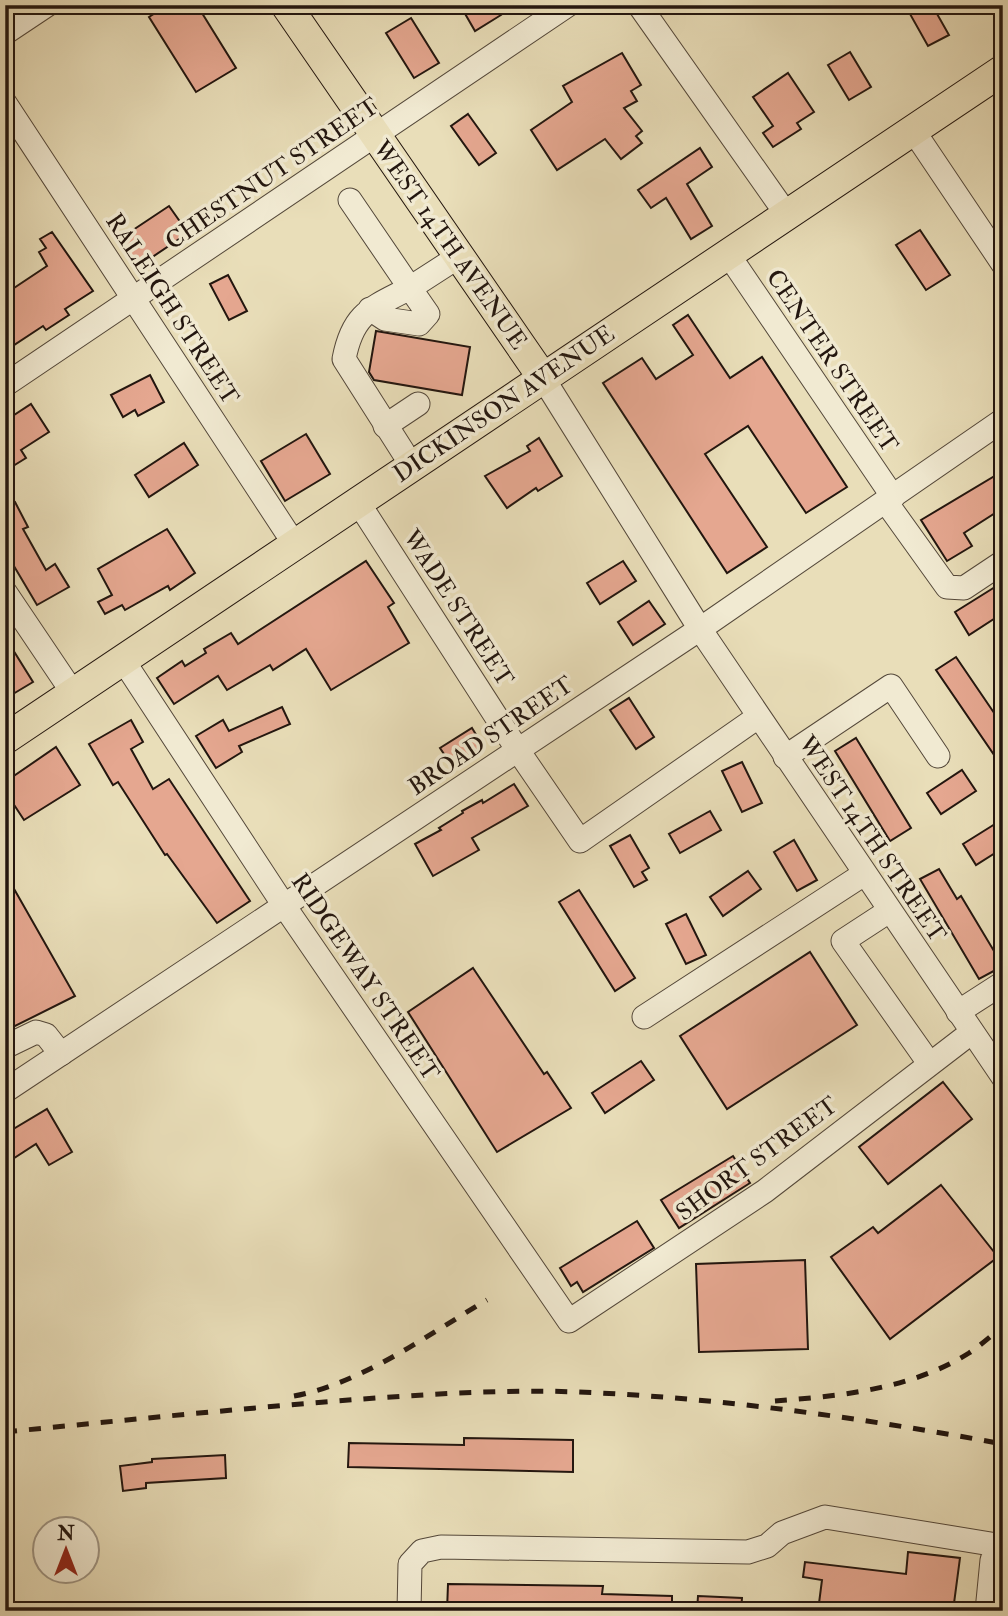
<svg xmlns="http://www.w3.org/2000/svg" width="1008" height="1616" font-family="'IM FELL Double Pica',serif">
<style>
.building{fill:#e5a790;stroke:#23160f;stroke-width:2}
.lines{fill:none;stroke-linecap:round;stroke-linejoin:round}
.minor-casing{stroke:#54483a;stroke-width:25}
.major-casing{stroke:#23160f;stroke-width:32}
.minor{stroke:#f1ead2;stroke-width:23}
.major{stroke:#e9deb9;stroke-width:30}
.rail{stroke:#23160f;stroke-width:5;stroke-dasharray:12 12;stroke-linecap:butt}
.labels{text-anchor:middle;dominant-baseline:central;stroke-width:7;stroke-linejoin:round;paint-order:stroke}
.street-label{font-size:24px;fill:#23160f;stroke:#f1ead2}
</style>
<rect width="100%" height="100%" fill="#e9deb9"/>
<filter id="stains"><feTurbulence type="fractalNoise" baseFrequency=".00286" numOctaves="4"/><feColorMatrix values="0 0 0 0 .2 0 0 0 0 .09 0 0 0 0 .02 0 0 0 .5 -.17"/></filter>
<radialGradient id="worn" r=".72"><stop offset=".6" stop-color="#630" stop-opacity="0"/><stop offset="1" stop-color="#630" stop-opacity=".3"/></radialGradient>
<g class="building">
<path d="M168 5H197L236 68 196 92 149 17Z"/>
<path d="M460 5H496L501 15 475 31Z"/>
<path d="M926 5H932L949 35 928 46 910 14Z"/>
<path d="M411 18 439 63 414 78 386 33Z"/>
<path d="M850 52 871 87 849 100 828 65Z"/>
<path d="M622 53 641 85 631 91 637 101 624 108 642 131 636 136 642 143 621 159 605 139 557 170 531 130 572 102 563 86Z"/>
<path d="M788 73 814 112 797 123 801 129 773 147 763 133 773 126 753 97Z"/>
<path d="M468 114 496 153 479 165 451 126Z"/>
<path d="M700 148 712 167 687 184 712 226 691 239 666 198 651 208 638 190Z"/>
<path d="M169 206 188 233 136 268 118 240Z"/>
<path d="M920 230 950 275 926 290 896 245Z"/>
<path d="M52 232 93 291 65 309 69 315 46 330 43 326 11 347 5 338V294L47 266 39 252 46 248 40 239Z"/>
<path d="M228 275 247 311 229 320 210 284Z"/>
<path d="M688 315 730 378 762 357 847 487 806 513 748 426 705 454 767 547 727 573 603 383 642 358 656 379 693 355 673 325Z"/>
<path d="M376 331 470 347 462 395 374 380 369 372Z"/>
<path d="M150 375 164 402 138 416 135 410 123 417 111 395Z"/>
<path d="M31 404 49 432 21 450 26 458 5 471V421Z"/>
<path d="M306 434 330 474 285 501 261 461Z"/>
<path d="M539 438 562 476 538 491 536 488 507 508 485 476 530 451 527 446Z"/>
<path d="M184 443 198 465 149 497 135 475Z"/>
<path d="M1003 471V508L964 533 972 546 947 561 921 520Z"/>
<path d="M15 502 28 527 23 529 46 570 55 564 69 587 37 605 5 551V507Z"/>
<path d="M167 529 195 573 170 590 168 586 125 610 122 605 105 614 98 602 112 595 98 569Z"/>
<path d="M366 561 394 603 388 607 409 643 331 690 306 649 273 670 270 665 227 690 218 676 174 704 157 678 182 661 185 666 206 653 204 649 231 633 238 644Z"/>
<path d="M623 561 636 581 600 604 587 583Z"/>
<path d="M1003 582V613L969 635 955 612Z"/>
<path d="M649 601 665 624 633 645 618 622Z"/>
<path d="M5 637 33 682 13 694 5 681Z"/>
<path d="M956 657 1003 726V768L936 670Z"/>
<path d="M629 698 654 737 636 749 610 710Z"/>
<path d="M282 707 290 724 239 746 242 752 216 768 196 736 223 720 229 731Z"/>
<path d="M131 720 143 742 131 749 153 789 169 779 250 901 217 923 167 854 165 855 118 782 113 785 89 744Z"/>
<path d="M472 728 483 746 452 766 440 748Z"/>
<path d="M856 738 911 828 890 841 835 751Z"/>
<path d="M56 747 80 785 24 820 5 791V782Z"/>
<path d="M742 762 762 803 742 812 722 771Z"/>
<path d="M962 770 976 791 941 814 927 793Z"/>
<path d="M514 784 528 806 472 838 479 850 433 876 415 844 441 830 439 828 463 813 462 811 482 800 483 803Z"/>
<path d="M710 811 721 830 680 853 669 834Z"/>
<path d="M1003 819V848L976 865 963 844Z"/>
<path d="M630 835 649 868 642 872 647 880 634 887 610 846Z"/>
<path d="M794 840 817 880 797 891 774 852Z"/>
<path d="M939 869 957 899 961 896 1003 966 979 979 920 879Z"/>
<path d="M748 871 761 889 723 916 710 897Z"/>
<path d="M5 873 75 996 5 1031Z"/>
<path d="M579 890 635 978 615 991 559 902Z"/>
<path d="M686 914 706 955 686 964 666 924Z"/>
<path d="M810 952 857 1025 727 1109 680 1036Z"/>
<path d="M473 968 544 1074 547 1072 571 1108 497 1152 408 1012Z"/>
<path d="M641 1061 654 1080 605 1113 592 1093Z"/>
<path d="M943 1082 972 1119 888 1184 859 1147Z"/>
<path d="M47 1109 72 1152 49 1165 36 1144 5 1164V1134Z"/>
<path d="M733 1156 750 1183 679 1228 661 1200Z"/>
<path d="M941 1185 998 1257 890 1339 831 1257 873 1227 878 1233Z"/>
<path d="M637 1221 654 1248 583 1292 577 1282 571 1286 560 1268Z"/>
<path d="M805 1260 808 1349 699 1352 696 1264Z"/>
<path d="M464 1438 573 1440V1472L348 1467 349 1443 464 1445Z"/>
<path d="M225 1455 226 1478 146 1483V1488L123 1491 120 1466 152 1462V1459Z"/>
<path d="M908 1552 960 1558 953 1611H818L822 1580 803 1577 805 1562 906 1574Z"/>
<path d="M448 1584 603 1586 602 1594 672 1596V1611H447Z"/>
<path d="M698 1596 742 1598 741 1611H697Z"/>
</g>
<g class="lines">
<defs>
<g id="minor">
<path d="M639 5 787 215"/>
<path d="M5 33 47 5"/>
<path d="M5 103 295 545"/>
<path d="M913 130 1003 264"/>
<path d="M350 200 410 288 458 257"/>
<path d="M728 254 893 497"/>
<path d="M370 309 385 319 419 324 428 314 410 288C372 308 353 312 344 359L412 466"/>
<path d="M543 378 700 629 1003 1077"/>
<path d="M5 385 568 5"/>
<path d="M385 426 418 404"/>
<path d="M358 502 517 749 580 841 758 717"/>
<path d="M886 502 947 587 964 588 1003 562"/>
<path d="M5 592 73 693"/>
<path d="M123 660 285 907 569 1321 765 1191 972 1032"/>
<path d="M785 757 891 686 938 756"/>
<path d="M889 911 843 941 929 1063"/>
<path d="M958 1012 1003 983"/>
<path d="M644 1017 864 874"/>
<path d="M5 1047 36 1032 46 1035 61 1054"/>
<path d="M5 1091 700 629 1003 420"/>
<path d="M409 1611 410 1564 422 1551 441 1547 748 1552 767 1546 782 1533 825 1517 1003 1546"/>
<path d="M987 1611 992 1560 1003 1548"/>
</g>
<g id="major">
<path d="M286 5 543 378"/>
<path d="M5 739 1003 70"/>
</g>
</defs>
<use href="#minor" class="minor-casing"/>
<use href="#major" class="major-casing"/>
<use href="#minor" class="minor"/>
<use href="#major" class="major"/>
<g class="rail">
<path d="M294 1396C363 1383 427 1335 487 1300"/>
<path d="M775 1401C841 1396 912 1389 969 1353 981 1345 992 1335 1003 1326"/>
<path d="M5 1432C116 1421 226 1410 336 1401 416 1395 498 1389 579 1392 722 1398 862 1418 1003 1444"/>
</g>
</g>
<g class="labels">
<g class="street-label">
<text transform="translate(272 174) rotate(-34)">CHESTNUT STREET</text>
<text transform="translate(450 245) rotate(55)">WEST 14TH AVENUE</text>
<text transform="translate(172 309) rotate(57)">RALEIGH STREET</text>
<text transform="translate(832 361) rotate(56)">CENTER STREET</text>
<text transform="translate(504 404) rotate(-34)">DICKINSON AVENUE</text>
<text transform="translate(458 608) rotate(57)">WADE STREET</text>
<text transform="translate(491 736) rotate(-34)">BROAD STREET</text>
<text transform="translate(872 839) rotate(56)">WEST 14TH STREET</text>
<text transform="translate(365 977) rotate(56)">RIDGEWAY STREET</text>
<text transform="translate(757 1159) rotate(-36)">SHORT STREET</text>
</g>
</g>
<rect width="1008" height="1616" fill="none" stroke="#e9deb9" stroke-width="28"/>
<rect x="7" y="7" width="994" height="1602" fill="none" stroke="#23160f" stroke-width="3.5"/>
<rect x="14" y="14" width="980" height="1588" fill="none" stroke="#23160f" stroke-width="2"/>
<g transform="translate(66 1550)"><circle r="33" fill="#f1ead2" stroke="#9f9584" stroke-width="2"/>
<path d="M0-5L12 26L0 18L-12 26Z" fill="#8f2418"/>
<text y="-10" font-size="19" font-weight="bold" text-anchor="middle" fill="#23160f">N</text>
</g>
<rect width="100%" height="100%" filter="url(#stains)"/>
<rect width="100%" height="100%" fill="url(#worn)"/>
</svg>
